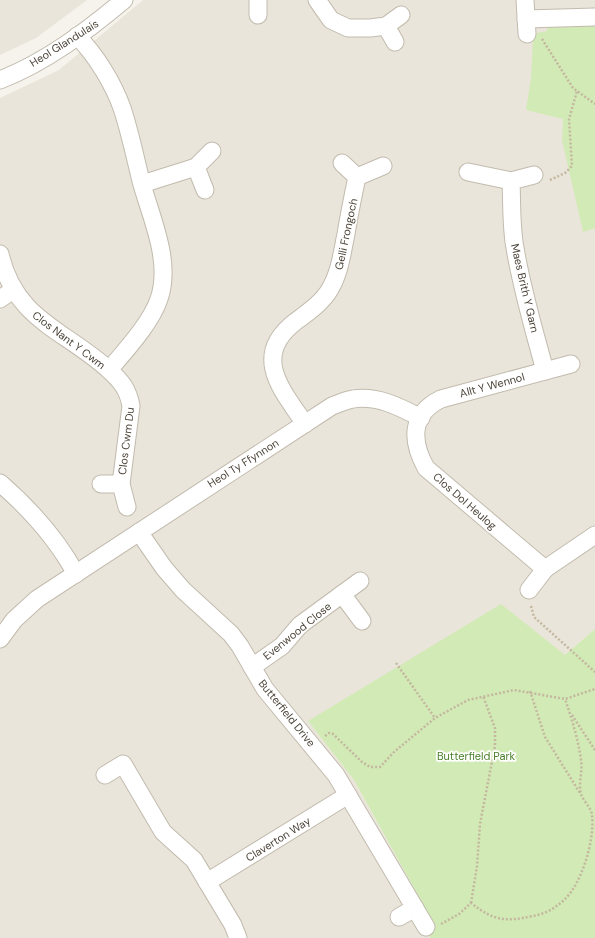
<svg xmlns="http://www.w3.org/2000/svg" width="595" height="938" font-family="'DM Sans',sans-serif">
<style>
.residential{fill:#eae5da}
.green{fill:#d2eab5}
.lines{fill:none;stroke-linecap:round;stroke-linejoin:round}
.minor-casing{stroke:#c2bbae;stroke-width:19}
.path{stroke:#c4b79f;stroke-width:2.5;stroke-dasharray:2 2;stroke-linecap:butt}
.minor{stroke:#fff;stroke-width:17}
.labels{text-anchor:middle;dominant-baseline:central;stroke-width:3.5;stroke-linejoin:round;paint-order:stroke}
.street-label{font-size:11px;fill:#4b4439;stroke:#fff}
.park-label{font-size:11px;fill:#4a7f2a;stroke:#fff}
</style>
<rect width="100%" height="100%" fill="#f6f3ec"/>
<g class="residential">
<path d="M0 0H87L36 38 0 55Z"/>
<path d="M143 0H595V629L565 655 308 721 354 780 431 919 430 938H0V98L59 70Z"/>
</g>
<g class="green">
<path d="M595 24V228L583 232 562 140 563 119 526 110 531 78 533 38 537 33 547 31 548 27Z"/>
<path d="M501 604 565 655 595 629V938H430L431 919 354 780 308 721Z"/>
</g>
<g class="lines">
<defs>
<g id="minor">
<path d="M317 0 331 20 348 28H370L386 26 401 15"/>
<path d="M525 0 527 34"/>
<path d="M258 15V0"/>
<path d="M526 19 595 17"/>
<path d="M386 26 395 42"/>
<path d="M77 36C96 55 113 83 122 108 130 132 135 157 141 181 151 218 172 261 159 299 151 323 125 351 109 370 121 381 128 389 131 406L121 484 127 507"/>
<path d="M0 80C46 62 87 31 124 0"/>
<path d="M342 163 357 177"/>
<path d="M196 167 205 190"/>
<path d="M468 172 511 181"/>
<path d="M534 175 511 181C512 203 511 227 515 248 522 290 534 330 545 371"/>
<path d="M142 184 196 167 212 151"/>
<path d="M0 254C15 320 65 330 109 370"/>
<path d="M0 299 13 290"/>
<path d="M571 364 441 399C410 414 411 441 426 468L545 569 595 535"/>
<path d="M305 424C282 390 251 356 295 322 307 313 323 302 330 289 340 272 342 253 346 234 349 215 353 196 357 177L383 166"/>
<path d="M0 483C30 509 57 539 76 574"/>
<path d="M101 484H121"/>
<path d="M139 532 164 568 183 590 231 634 240 646 265 689 336 775 426 927"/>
<path d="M529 590 545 569"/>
<path d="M342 594 362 621"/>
<path d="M0 639 14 620 37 599 332 406C338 404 346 400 353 399 377 395 400 407 421 418"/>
<path d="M252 667 282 646 300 625 360 581"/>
<path d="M105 775 123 764 163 832 194 860 233 925 238 938"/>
<path d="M207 882 348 795"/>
<path d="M399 917 415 908"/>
</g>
</defs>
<use href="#minor" class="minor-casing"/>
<g class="path">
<path d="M542 39 573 88 595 104"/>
<path d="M550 180 565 173 572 166 569 119 577 91"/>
<path d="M531 606 534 617 595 672"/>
<path d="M396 663 435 718"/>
<path d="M530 691 545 737 580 793"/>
<path d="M572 715 595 750"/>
<path d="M325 736 329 733 333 734 362 762 370 767H380L394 752 435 718 468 700 514 690 565 699 595 689"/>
<path d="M471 903 477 866 480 824 495 746V728L483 696"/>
<path d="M441 924 459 914 471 903C494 921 505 922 533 916 545 914 556 908 565 899 582 883 595 839 592 815 591 807 583 801 581 794 578 784 583 771 581 760 578 739 572 719 565 699"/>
</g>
<use href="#minor" class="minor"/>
</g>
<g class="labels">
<g class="street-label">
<text transform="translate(64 43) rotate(-32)">Heol Glandulais</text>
<text transform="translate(346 234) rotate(-78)">Gelli Frongoch</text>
<text transform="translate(525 288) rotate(77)">Maes Brith Y Garn</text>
<text transform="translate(69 340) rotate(37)">Clos Nant Y Cwm</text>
<text transform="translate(492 385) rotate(-15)">Allt Y Wennol</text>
<text transform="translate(126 441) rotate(-83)">Clos Cwm Du</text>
<text transform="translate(243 463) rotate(-32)">Heol Ty Ffynnon</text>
<text transform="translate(465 501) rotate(41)">Clos Dol Heulog</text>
<text transform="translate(297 631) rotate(-39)">Evenwood Close</text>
<text transform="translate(287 713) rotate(51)">Butterfield Drive</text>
<text transform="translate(278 839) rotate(-32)">Claverton Way</text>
</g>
<g class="park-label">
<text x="476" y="756">Butterfield Park</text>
</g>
</g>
</svg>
